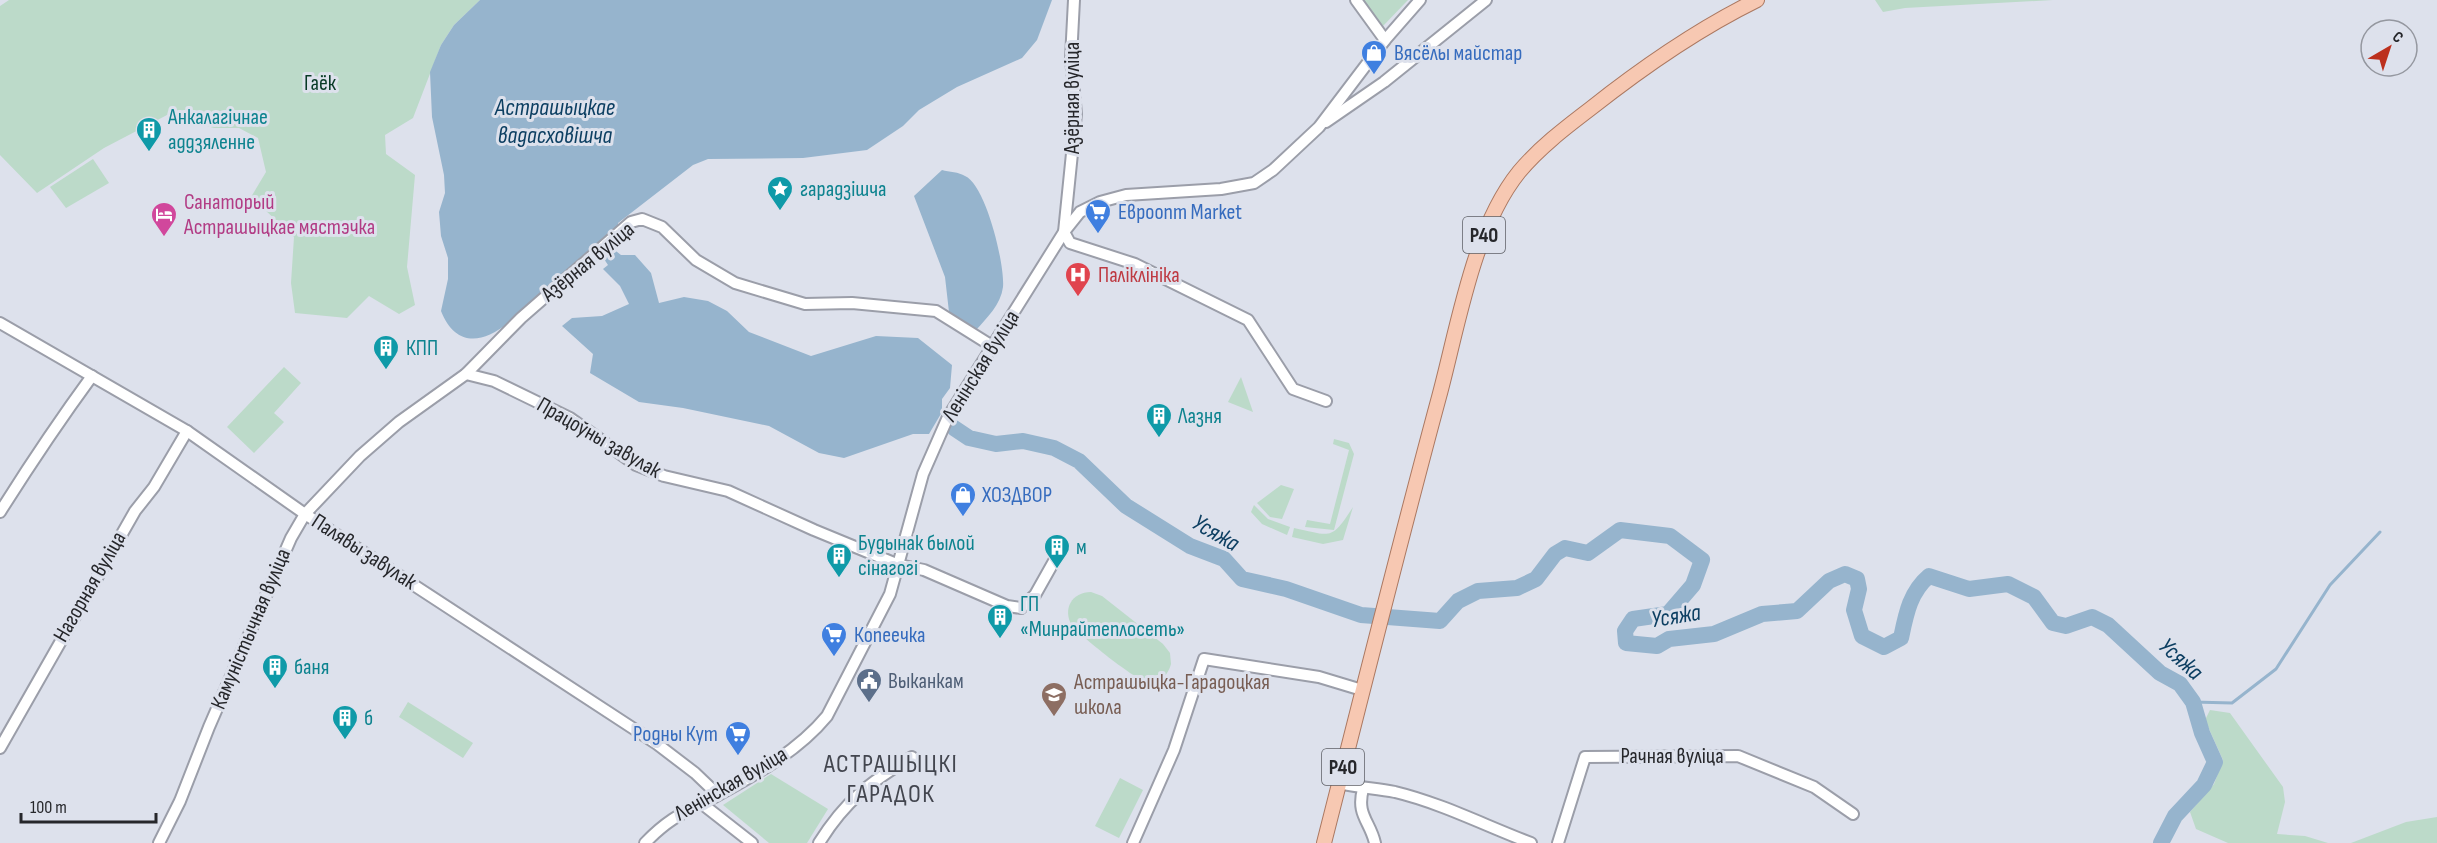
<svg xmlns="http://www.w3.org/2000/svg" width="2437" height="843" font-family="'Sofia Sans Condensed',sans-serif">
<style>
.green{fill:#bcdac9}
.water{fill:#96b4cd}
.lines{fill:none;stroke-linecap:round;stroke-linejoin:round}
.stream{stroke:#96b4cd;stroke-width:3}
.river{stroke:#96b4cd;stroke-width:16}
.minor-casing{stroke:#9b9ea9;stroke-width:14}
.major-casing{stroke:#ab7861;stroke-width:16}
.minor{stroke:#fff;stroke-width:10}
.major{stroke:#f7c8b2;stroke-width:14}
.labels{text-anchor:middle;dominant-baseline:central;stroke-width:6;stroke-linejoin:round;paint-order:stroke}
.shield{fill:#dde1ec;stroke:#5d5f65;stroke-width:1.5}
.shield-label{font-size:21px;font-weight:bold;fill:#26272b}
.shop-label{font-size:22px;fill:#366cbe;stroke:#dde1ec;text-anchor:start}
.park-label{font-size:22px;fill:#083a26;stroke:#dde1ec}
.street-label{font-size:22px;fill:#26272b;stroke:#dde1ec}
.culture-label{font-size:22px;fill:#0d838f;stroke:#dde1ec;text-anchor:start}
.hotel-label{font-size:22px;fill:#b23c85;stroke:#dde1ec;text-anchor:start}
.health-label{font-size:22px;fill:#be3a42;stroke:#dde1ec;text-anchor:start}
.service-label{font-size:22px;fill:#4e5e75;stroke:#dde1ec;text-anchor:start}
.education-label{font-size:22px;fill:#785e54;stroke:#dde1ec;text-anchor:start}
.water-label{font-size:24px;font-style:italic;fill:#0d3f62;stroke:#dde1ec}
.quarter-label{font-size:26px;letter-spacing:1.5px;fill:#43464f;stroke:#dde1ec}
</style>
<rect width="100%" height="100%" fill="#dde1ec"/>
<g class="green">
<path d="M9 0H480L454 25 441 45 413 118 385 135 386 154 415 175 407 267 415 305 399 314 369 296 347 318 295 313 291 283 294 237 251 197 266 172 258 138 239 128H214L167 115 104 148 37 193 0 155V6Z"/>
<path d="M1363 0H1408L1383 26Z"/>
<path d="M1875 0H2053L1905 8 1883 12Z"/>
<path d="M93 159 109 183 66 208 50 187Z"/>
<path d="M284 367 301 383 274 413 284 422 254 453 227 427Z"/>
<path d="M1241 377 1253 412 1228 402Z"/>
<path d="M1334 439 1349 443 1354 454 1334 530 1305 527 1307 520 1330 524 1349 450 1333 444Z"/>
<path d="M1281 485 1294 489 1282 519 1270 517 1257 503Z"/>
<path d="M1254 505 1268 519 1290 527 1287 535 1262 524 1251 512Z"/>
<path d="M1353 507 1343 540 1323 544 1292 537 1294 528C1332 536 1331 541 1353 507Z"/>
<path d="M1091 592 1102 596 1163 644 1170 653 1171 664C1168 675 1160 684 1147 682 1135 680 1082 637 1072 626 1062 609 1072 592 1091 592Z"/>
<path d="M408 702 473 743 463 758 399 717Z"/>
<path d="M2210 710 2230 713 2283 787 2285 802 2277 834 2305 836 2328 843H2228L2196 829 2190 812 2214 784 2223 760 2205 720Z"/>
<path d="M771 774 828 809 807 843H769L723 805Z"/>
<path d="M1120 778 1143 790 1119 838 1095 826Z"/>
<path d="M2437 817V843H2351L2406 822Z"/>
</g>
<g class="water">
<path d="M480 0H1052L1037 40 1022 58 957 87 919 110 903 126 867 150 803 158 708 159 693 165 618 223V227L508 323C481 345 455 346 441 311L448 279V258L441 236 439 212 445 193 444 175 432 117 430 72 441 45 454 25Z"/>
<path d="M942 170C949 172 959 172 965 176 986 185 1005 265 1003 287 1001 304 987 318 976 330L949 312 945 277 914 196Z"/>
<path d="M612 248 621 255H635L651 273 659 303 684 297 708 301 727 311 749 332 811 356 876 336 918 338 952 365 950 388 942 399V412L929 434H913L844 458 819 453 769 426 683 408 639 402 590 373 593 354 562 326 572 318 602 316 629 304 620 286 603 269 608 265 602 256Z"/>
</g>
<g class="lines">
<path class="stream" d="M2193 702 2232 703 2276 669 2330 585 2380 532"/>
<path class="river" d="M954 428 969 438 996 444 1023 441 1054 448 1079 461 1126 506 1190 546 1224 559 1242 579 1286 589 1361 615 1440 621 1458 601 1478 591 1517 588 1536 579 1555 554 1565 548 1588 553 1620 530 1670 536 1702 560 1693 585 1668 614 1633 619 1625 631 1626 643 1657 646 1669 639 1714 634 1762 614 1797 611 1829 581 1845 574 1857 579 1859 589 1854 610 1862 636 1884 647 1901 638C1906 614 1910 592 1929 576L1969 589 2008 584 2034 597 2053 623 2066 626 2092 617 2108 625 2160 673 2180 684 2193 702 2202 733 2215 762 2204 785 2175 816 2161 843"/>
<defs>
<g id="minor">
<path d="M1074 0 1071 58 1076 114 1064 232 1070 243 1135 264 1248 320 1293 389 1326 401"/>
<path d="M1356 0 1385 40"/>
<path d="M1326 122 1384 82 1486 0"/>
<path d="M0 323 187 431 305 514 657 744 695 773 718 795"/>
<path d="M466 374 494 381 570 418 636 465 664 476 728 491 814 530 899 565 924 570 1007 606 1021 608 1035 595 1062 547"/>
<path d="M0 512C29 466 59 421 92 376"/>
<path d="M0 748 135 511 154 487 187 431"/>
<path d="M1339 783C1358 788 1376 788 1395 792 1441 803 1486 826 1531 843"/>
<path d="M1363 789C1356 815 1370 821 1375 843"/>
<path d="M701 803 752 843"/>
<path d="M159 843 180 801 209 727 291 538 305 514 360 456 399 422 466 374 521 318 631 222 642 219 662 227 696 260 735 283 805 304 852 303 936 311 992 346"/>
<path d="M645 843C671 816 686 812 718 795 757 774 799 750 827 716L890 594 923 474 948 417 1064 232 1080 212 1100 202 1126 195 1221 189 1254 183 1273 170 1319 127 1385 40 1420 0"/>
<path d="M819 843C845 801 870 782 912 757"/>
<path d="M1133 843 1174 750 1204 659 1319 677 1362 690"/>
<path d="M1558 843 1585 757 1738 756 1814 787 1853 814"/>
</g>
<path id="major" d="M1324 843C1362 694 1399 545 1439 397 1458 327 1473 229 1519 172 1539 148 1565 128 1590 109 1643 67 1696 30 1757 0"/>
</defs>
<use href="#minor" class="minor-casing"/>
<use href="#major" class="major-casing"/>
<use href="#minor" class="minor"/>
<use href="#major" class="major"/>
</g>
<defs>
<symbol id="shop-pin" viewBox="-11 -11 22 30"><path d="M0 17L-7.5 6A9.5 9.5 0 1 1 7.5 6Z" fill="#3f7fe0" stroke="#dde1ec"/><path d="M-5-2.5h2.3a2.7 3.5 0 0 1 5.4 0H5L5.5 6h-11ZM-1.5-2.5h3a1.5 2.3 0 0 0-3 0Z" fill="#fff"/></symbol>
<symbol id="building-pin" viewBox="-11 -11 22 30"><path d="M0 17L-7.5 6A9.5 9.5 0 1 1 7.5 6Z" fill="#0f9aa8" stroke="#dde1ec"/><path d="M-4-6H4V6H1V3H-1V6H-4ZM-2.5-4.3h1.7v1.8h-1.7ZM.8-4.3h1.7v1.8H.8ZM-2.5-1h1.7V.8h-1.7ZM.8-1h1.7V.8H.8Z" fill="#fff"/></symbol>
<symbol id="sight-pin" viewBox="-11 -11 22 30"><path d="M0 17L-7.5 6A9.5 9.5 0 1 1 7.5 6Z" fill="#0f9aa8" stroke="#dde1ec"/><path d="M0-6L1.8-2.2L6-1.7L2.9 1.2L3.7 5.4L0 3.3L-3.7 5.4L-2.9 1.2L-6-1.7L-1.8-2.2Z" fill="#fff"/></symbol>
<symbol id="supermarket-pin" viewBox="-11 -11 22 30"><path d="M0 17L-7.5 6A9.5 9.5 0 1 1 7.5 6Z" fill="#3f7fe0" stroke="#dde1ec"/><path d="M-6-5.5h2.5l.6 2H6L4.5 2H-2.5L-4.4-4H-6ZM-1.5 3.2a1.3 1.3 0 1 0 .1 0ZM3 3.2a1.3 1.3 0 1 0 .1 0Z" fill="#fff"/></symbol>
<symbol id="hotel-pin" viewBox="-11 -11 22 30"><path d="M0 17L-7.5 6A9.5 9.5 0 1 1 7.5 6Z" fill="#d1479c" stroke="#dde1ec"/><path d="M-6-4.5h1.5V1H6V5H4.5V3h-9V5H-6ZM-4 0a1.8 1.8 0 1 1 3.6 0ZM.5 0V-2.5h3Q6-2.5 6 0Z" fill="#fff"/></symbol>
<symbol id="hospital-pin" viewBox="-11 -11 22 30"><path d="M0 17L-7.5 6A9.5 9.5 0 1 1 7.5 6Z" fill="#e0444e" stroke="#dde1ec"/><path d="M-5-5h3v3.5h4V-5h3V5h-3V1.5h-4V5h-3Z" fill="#fff"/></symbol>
<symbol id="civic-pin" viewBox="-11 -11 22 30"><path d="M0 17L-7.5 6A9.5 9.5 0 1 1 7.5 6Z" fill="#5c6f8a" stroke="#dde1ec"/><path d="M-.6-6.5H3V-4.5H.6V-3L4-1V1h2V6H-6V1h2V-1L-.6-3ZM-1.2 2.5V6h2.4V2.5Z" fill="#fff"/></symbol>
<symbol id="school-pin" viewBox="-11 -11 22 30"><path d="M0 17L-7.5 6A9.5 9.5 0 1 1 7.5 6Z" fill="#8d6e63" stroke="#dde1ec"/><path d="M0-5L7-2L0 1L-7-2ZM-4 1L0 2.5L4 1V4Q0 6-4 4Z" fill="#fff"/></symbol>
</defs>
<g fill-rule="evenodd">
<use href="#shop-pin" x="1359" y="38" width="30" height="40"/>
<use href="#building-pin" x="134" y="115" width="30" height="40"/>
<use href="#sight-pin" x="765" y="174" width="30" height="40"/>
<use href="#supermarket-pin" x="1083" y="197" width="30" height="40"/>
<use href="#hotel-pin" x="149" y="200" width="30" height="40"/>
<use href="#hospital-pin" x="1063" y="260" width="30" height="40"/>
<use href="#building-pin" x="371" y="333" width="30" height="40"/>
<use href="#building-pin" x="1144" y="401" width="30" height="40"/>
<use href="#shop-pin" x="948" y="480" width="30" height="40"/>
<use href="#building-pin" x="1042" y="532" width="30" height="40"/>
<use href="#building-pin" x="824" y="541" width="30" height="40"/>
<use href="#building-pin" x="985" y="602" width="30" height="40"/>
<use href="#supermarket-pin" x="819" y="620" width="30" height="40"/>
<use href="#building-pin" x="260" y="652" width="30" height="40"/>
<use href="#civic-pin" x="854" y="666" width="30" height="40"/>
<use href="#school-pin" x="1039" y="680" width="30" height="40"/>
<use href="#building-pin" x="330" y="703" width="30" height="40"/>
<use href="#supermarket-pin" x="723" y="719" width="30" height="40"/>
</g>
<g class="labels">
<g class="shield">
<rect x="1463" y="217" width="42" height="36" rx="4.5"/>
<rect x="1322" y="749" width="42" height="36" rx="4.5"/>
</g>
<g class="shield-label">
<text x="1484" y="235">Р40</text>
<text x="1343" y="767">Р40</text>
</g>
<g class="shop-label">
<text x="1394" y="53">Вясёлы майстар</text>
<text x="1118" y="212">Евроопт Market</text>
<text x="982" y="495">ХОЗДВОР</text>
<text x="854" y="635">Копеечка</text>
<text x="718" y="734" text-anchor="end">Родны Кут</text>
</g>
<g class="park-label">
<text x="320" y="83">Гаёк</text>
</g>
<g class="street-label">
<text transform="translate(1072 98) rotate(-90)">Азёрная вуліца</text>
<text transform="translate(588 262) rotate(-39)">Азёрная вуліца</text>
<text transform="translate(981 366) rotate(-58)">Ленінская вуліца</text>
<text transform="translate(599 438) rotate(30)">Працоўны завулак</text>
<text transform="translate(364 552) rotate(33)">Палявы завулак</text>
<text transform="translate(90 587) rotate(-60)">Нагорная вуліца</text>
<text transform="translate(251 629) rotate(-67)">Камуністычная вуліца</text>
<text x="1672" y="756">Рачная вуліца</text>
<text transform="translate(731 784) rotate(-30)">Ленінская вуліца</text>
</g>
<g class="culture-label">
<text x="168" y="117">Анкалагічнае<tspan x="168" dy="25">аддзяленне</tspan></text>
<text x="800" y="189">гарадзішча</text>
<text x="406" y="348">КПП</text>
<text x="1178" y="416">Лазня</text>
<text x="858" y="543">Будынак былой<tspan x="858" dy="25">сінагогі</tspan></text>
<text x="1076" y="547">м</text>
<text x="1020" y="604">ГП<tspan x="1020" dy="25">«Минрайтеплосеть»</tspan></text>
<text x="294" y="667">баня</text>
<text x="364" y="718">б</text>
</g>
<g class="hotel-label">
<text x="184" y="202">Санаторый<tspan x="184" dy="25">Астрашыцкае мястэчка</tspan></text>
</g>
<g class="health-label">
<text x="1098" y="275">Паліклініка</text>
</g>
<g class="service-label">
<text x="888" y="681">Выканкам</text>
</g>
<g class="education-label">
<text x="1074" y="682">Астрашыцка-Гарадоцкая<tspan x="1074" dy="25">школа</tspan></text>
</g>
<g class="water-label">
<text x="555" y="107">Астрашыцкае<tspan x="555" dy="28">вадасховішча</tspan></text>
<text transform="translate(1216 533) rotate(30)">Усяжа</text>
<text transform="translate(1676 616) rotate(-9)">Усяжа</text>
<text transform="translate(2181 659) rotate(42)">Усяжа</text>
</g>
<g class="quarter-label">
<text x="891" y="764">АСТРАШЫЦКІ<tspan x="891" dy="30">ГАРАДОК</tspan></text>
</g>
</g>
<g transform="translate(2389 48) rotate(39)"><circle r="28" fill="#dde1ec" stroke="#94979f" stroke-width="1.5"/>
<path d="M0-4.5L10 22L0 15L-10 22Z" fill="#bc301d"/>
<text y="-9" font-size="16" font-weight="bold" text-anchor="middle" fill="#26272b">С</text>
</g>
<path d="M21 813v9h135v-9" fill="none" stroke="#26272b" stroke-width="3"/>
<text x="30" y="813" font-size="18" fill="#26272b" stroke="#dde1ec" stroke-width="4.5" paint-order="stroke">100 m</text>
</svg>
